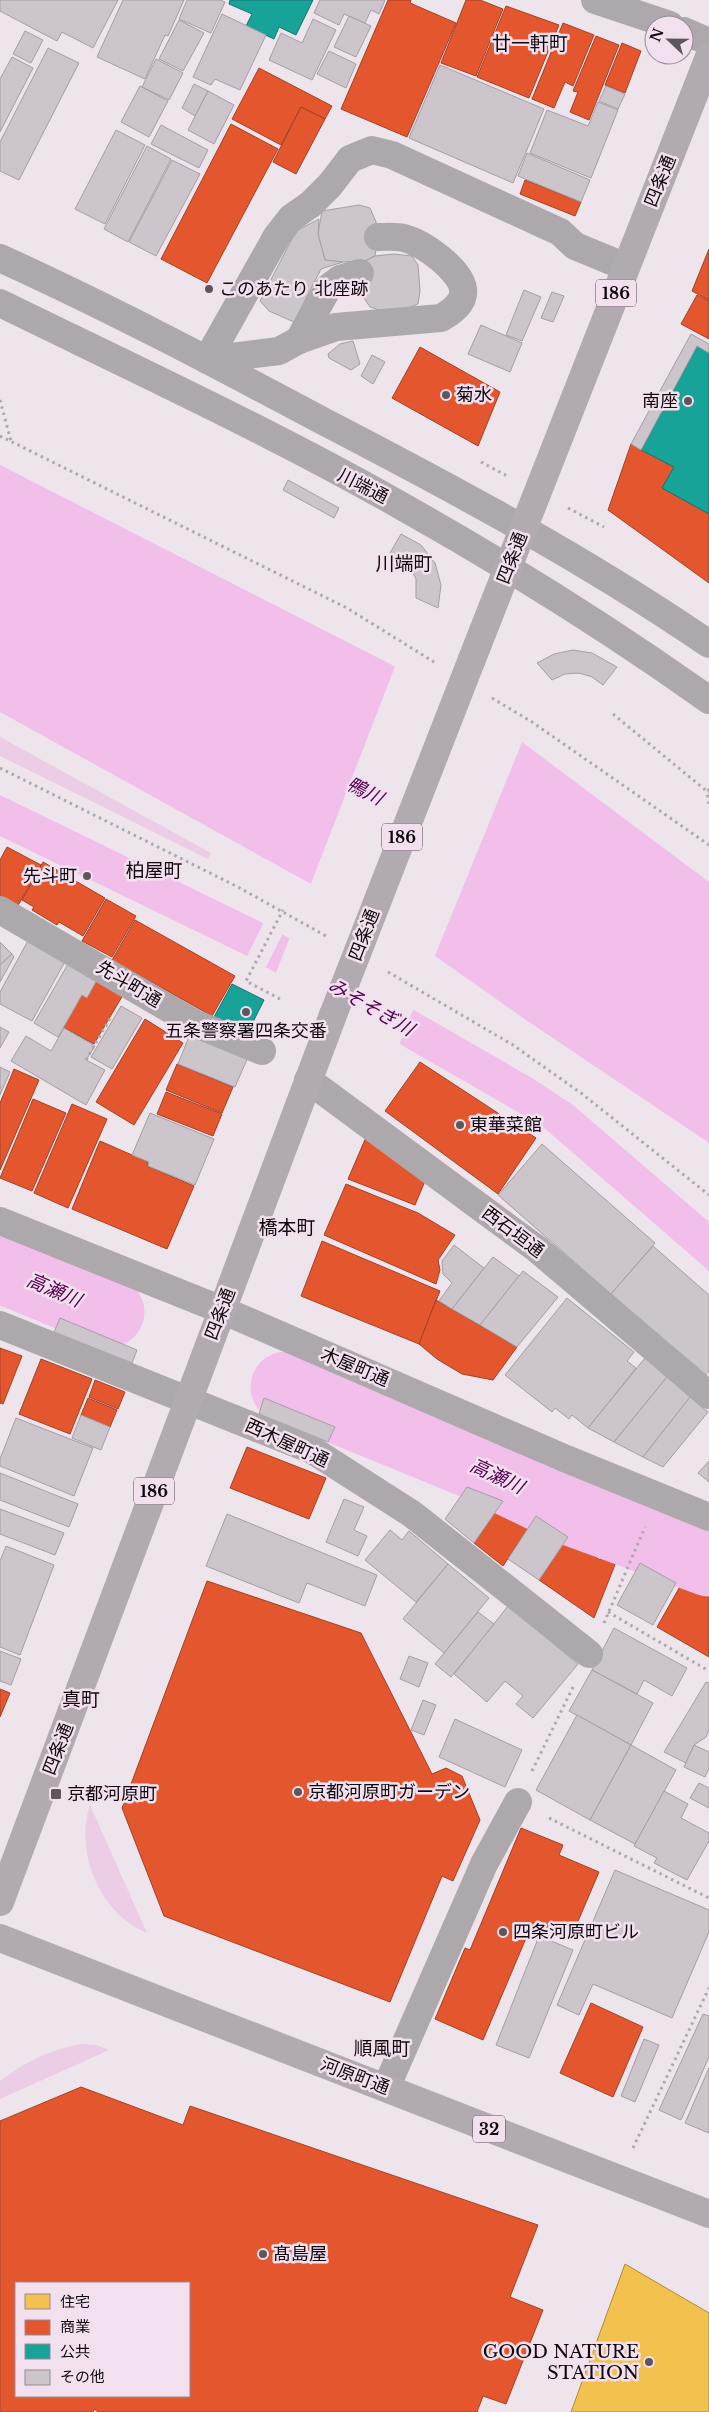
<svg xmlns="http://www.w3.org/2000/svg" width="709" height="2412" font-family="'Libre Baskerville','Noto Sans JP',serif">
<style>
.green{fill:#ebcde6}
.water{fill:#f2bfeb}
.pier{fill:#eee4ec}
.homes{fill:#f2c14e;stroke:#ae8a3b}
.shops{fill:#e4572e;stroke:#a44024;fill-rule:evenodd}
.public{fill:#17a398;stroke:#15756f}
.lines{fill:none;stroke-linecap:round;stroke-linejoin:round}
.river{stroke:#f2bfeb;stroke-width:71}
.building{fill:#ccc5cb;stroke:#a59ea3}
.path{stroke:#ada8ab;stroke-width:3;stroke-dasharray:2.5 4;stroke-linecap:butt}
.minor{stroke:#ada8ab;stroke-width:28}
.major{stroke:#b1aab0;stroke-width:28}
.major-bridge{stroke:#b1aab0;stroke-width:28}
.poi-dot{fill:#5d565c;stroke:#f2e0ef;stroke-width:2}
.labels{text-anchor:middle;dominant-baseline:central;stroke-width:5;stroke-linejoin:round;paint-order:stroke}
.shield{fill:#f2e0ef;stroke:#534a52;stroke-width:1}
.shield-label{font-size:16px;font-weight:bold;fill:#0f090e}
.street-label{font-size:18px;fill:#0f090e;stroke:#f2e0ef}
.poi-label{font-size:18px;fill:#0f090e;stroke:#f2e0ef;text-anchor:start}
.neighbourhood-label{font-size:19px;fill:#0f090e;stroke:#f2e0ef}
.water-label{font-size:19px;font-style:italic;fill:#550051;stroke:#f2e0ef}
</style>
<rect width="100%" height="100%" fill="#eee4ec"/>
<g class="green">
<path d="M0 737 211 853 208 859 0 756Z"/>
<path d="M90 1805 147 1933C100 1914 74 1852 90 1805Z"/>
<path d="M81 2044 96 2045 109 2050 0 2099V2081C25 2062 49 2050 81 2044Z"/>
</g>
<g class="water">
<path d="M0 465 396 667 522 742 709 882V1143L526 1020 435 956 311 884 0 712Z"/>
<path d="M0 795 261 922 532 1078 573 1105 709 1222V1271L542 1126 245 955 0 836Z"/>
</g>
<g class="pier">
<path d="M396 664 523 740 434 958 310 886Z"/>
<path d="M264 922 283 933 265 969 246 958Z"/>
<path d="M290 937 414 1008 399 1045 275 975Z"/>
</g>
<path class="homes" d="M625 2264 709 2313V2412H571Z"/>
<g class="shops">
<path d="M388 0H411L410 3 456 23 407 137 341 109Z"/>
<path d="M466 0H480L503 9 476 76 441 63Z"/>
<path d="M506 6 559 25 529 98 477 77Z"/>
<path d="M563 23 594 35 573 86 565 82 554 108 532 99Z"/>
<path d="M596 36 619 45 589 120 570 112 578 92 573 91Z"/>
<path d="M622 43 641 51 625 93 605 85Z"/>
<path d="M259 68 332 106 325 119 301 107 281 145 232 119Z"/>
<path d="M301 107 325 119 296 174 273 162Z"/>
<path d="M231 124 278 149 207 283 161 259Z"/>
<path d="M525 180 581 202 575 216 520 194Z"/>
<path d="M709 249V300L692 291Z"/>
<path d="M697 295 709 301V339L681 324Z"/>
<path d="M420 347 500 392 478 446 392 398Z"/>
<path d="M631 444 674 467 662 488 709 514V583L608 510Z"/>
<path d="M7 847 41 865 16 909 0 900V860Z"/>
<path d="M43 862 105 898 83 936 59 922 57 925 32 910 34 907 22 900Z"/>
<path d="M106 899 136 916 112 957 82 941Z"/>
<path d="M135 920 235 976 212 1016 112 960Z"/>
<path d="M97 980 123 995 94 1044 63 1027 82 995 87 998Z"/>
<path d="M145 1019 183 1043 134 1125 96 1102Z"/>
<path d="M420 1062 536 1138 498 1194 385 1111Z"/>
<path d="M177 1064 233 1087 222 1113 166 1090Z"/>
<path d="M14 1069 39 1080 0 1170V1103Z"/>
<path d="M166 1092 222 1114 213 1136 157 1114Z"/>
<path d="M33 1099 66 1113 32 1191 0 1178Z"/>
<path d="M72 1104 107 1119 68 1208 34 1193Z"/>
<path d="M367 1135 425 1181 415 1205 348 1179Z"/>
<path d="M100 1141 148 1162 147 1166 194 1186 167 1249 72 1209Z"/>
<path d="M346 1184 418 1213 455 1235 438 1260 440 1270 436 1284 324 1235Z"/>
<path d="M322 1241 440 1291 419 1344 301 1296Z"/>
<path d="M436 1300 517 1347 493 1380 462 1374 437 1359 419 1344Z"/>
<path d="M0 1348 22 1356 3 1404 0 1403Z"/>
<path d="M41 1359 92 1379 70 1434 19 1414Z"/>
<path d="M95 1380 125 1392 118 1409 89 1397Z"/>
<path d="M88 1398 117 1410 110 1427 81 1415Z"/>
<path d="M247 1447 326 1478 309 1519 230 1488Z"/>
<path d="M503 1501 536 1516 503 1566 474 1543Z"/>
<path d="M568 1537 600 1560 605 1553 616 1562 594 1618 539 1580Z"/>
<path d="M207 1581 361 1633 432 1774 446 1768 462 1776 480 1820 453 1881 442 1876 390 2002 164 1916 122 1808Z"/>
<path d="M682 1583 704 1596 706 1592 709 1593V1657L657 1627Z"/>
<path d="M0 1689 10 1693 0 1717Z"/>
<path d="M521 1828 563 1845 559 1855 599 1872 570 1940 532 1924 483 2040 435 2019 465 1948 470 1950Z"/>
<path d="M591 2003 643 2027 613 2097 560 2073Z"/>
<path d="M81 2087 183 2125 190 2106 538 2225 510 2297 543 2310 506 2404 483 2396 477 2412H98L94 2409 93 2412H0V2121ZM16 2283H189V2396H16Z"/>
</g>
<g class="public">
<path d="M230 0H313L296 35 279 27 274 39 246 26 252 14 229 4Z"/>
<path d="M697 346 709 353V514L662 488 674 467 641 450Z"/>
<path d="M232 984 264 1000 247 1034 214 1017Z"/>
</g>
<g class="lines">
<g class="river">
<path d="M0 1267 109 1312"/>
<path d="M286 1387 472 1463 568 1509 709 1561"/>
</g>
</g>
<g class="building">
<path d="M0 0H118L93 48 62 32 57 41 0 11Z"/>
<path d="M123 0H184L168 36 165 35 145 79 97 57Z"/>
<path d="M187 0H220L225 2 211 33 179 19Z"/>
<path d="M320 0H385L379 14 371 10 365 23 344 14 339 25 314 13Z"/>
<path d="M222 14 266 35 240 90 215 79 211 85 193 77Z"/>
<path d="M349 16 371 26 356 57 334 47Z"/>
<path d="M313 19 336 30 312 80 269 60 281 33 302 43Z"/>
<path d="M179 20 204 33 183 71 159 59Z"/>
<path d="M25 31 43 40 31 63 13 54Z"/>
<path d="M48 48 79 63 19 180 0 171V142Z"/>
<path d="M329 51 356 64 346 88 317 74Z"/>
<path d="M12 57 33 68 0 132V79Z"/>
<path d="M156 59 183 73 169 100 142 87Z"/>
<path d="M440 65 544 109 513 183 409 138Z"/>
<path d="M194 84 208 91 195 116 182 108Z"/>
<path d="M140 86 168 101 149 137 121 122Z"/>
<path d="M606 86 625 94 618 109 599 101Z"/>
<path d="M208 91 234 105 214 144 188 130Z"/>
<path d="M598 102 618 110 591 178 530 153 547 110 588 126Z"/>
<path d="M161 125 208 150 199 168 151 144Z"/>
<path d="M116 130 145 145 105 224 75 209Z"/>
<path d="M147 146 171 159 128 242 104 229Z"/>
<path d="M527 153 590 180 581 202 518 176Z"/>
<path d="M172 160 200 174 156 256 129 242Z"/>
<path d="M359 205 370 208 376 222 377 243 375 256 365 261 343 262 325 260 318 234 322 211Z"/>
<path d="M319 219 318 234 325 260 343 262 321 269 294 322 269 311 260 301 296 231Z"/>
<path d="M394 254 412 256 418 265 420 291 418 304 406 309 382 311 370 307 364 298 361 285 365 261 375 256Z"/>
<path d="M524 290 541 297 522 341 506 335Z"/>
<path d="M552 292 564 296 553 322 541 318Z"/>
<path d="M481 325 522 343 510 372 468 354Z"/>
<path d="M691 334 709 344V353L697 346 641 450 631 444Z"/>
<path d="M353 341 360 364 351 370 329 358 328 354 340 344Z"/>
<path d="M372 355 385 362 373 384 361 376Z"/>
<path d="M288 480 339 508 334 518 283 490Z"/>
<path d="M401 534 421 545 435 563 441 585 438 608 416 598V579L412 571 406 564 390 553Z"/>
<path d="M573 650 592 653 617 667 603 685 592 677 579 673 565 674 552 680 537 663 554 654Z"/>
<path d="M30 937 67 958 32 1021 0 1004V992Z"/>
<path d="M0 942 12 954 0 965Z"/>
<path d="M12 954 14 957 0 982V965Z"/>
<path d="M68 964 97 980 87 998 82 995 58 1037 34 1023Z"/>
<path d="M121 1006 142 1018 112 1069 91 1057Z"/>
<path d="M0 1027 9 1032 0 1048Z"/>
<path d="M64 1028 95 1046 86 1060 105 1070 86 1105 11 1061 26 1036 51 1051Z"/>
<path d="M190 1034 248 1057 235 1087 178 1064Z"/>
<path d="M0 1067 10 1072 0 1095Z"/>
<path d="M150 1113 214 1139 195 1185 148 1166 149 1162 132 1155Z"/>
<path d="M542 1144 655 1243 611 1294 498 1195Z"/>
<path d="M454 1245 484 1268 452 1309 439 1301 452 1283 443 1274 442 1261Z"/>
<path d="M653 1246 709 1295V1371L705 1376 611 1294Z"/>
<path d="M493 1257 519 1276 480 1325 452 1309Z"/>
<path d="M523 1271 558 1297 517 1347 480 1325Z"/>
<path d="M567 1298 634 1352 627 1361 636 1368 588 1428 572 1415 569 1419 555 1408 552 1412 505 1375Z"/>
<path d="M60 1318 137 1350 132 1363 54 1332Z"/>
<path d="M645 1358 667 1377 614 1442 588 1428Z"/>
<path d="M667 1377 690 1397 643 1457 614 1442Z"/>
<path d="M690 1397 708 1412 663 1467 643 1457Z"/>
<path d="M264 1398 335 1427 328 1442 259 1414Z"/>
<path d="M81 1415 110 1427 101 1450 72 1438Z"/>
<path d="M16 1418 93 1448 74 1496 0 1466V1459Z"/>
<path d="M709 1461V1482L698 1473Z"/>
<path d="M0 1473 78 1504 69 1527 0 1500Z"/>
<path d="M467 1487 503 1501 474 1543 445 1519Z"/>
<path d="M344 1499 364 1507 354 1530 367 1536 358 1556 326 1542Z"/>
<path d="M0 1509 64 1533 55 1555 0 1534Z"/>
<path d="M227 1514 377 1575 365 1606 307 1583 299 1603 206 1566Z"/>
<path d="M536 1516 568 1537 539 1580 508 1559Z"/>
<path d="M390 1530 402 1540 409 1531 448 1564 416 1602 365 1560Z"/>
<path d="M6 1546 54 1565 20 1655 0 1647V1561Z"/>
<path d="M640 1563 676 1583 653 1625 617 1605Z"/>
<path d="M448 1564 489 1598 444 1653 403 1619Z"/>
<path d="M508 1606 578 1664 533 1718 516 1704 523 1696 505 1681 487 1702 454 1674Z"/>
<path d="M478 1612 494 1624 451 1677 435 1664Z"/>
<path d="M614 1628 687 1668 672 1696 644 1680 637 1694 592 1670Z"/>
<path d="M0 1651 21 1659 11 1685 0 1681Z"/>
<path d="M409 1656 428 1663 419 1687 400 1679Z"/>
<path d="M592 1670 653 1703 631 1745 569 1711Z"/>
<path d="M706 1682 709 1683V1730L706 1737 694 1745 686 1763 664 1752Z"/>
<path d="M423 1700 436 1705 424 1735 411 1730Z"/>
<path d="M577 1715 631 1745 590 1820 536 1790Z"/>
<path d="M455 1719 522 1750 505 1787 439 1757Z"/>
<path d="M631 1745 676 1770 635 1844 590 1820Z"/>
<path d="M694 1745 709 1752V1768L705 1777 684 1767Z"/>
<path d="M699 1783 709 1788V1808L690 1798Z"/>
<path d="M664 1791 688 1804 681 1818 709 1833V1841L687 1880 654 1863 657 1858 634 1846Z"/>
<path d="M615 1870 709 1910V1932L672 2018 593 1984 579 2015 557 2005Z"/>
<path d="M539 1936 573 1950 529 2058 496 2045Z"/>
<path d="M703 2014 709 2016V2057L681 2120 659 2110Z"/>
<path d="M644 2039 659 2045 635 2102 621 2096Z"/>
<path d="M709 2068V2133L685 2123Z"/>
</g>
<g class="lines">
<g class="path">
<path d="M0 400 11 441"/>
<path d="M0 436 347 608 434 662"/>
<path d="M481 462 507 476"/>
<path d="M568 508 604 527"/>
<path d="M492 698 532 722 709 845"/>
<path d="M613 714 709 793"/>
<path d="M0 768 238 887 326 936"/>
<path d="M709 789 707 792 709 805"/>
<path d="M388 972 513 1045 581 1093 709 1195"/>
<path d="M280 999 246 981 283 910"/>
<path d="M86 1060 112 1015"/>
<path d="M608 1612 709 1671"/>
<path d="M604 1623 645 1527"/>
<path d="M532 1771 574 1685"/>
<path d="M549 1818 709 1898"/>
<path d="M633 2148 709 1988"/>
</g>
<g class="minor">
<path d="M595 0 670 25"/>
<path d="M684 31 709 42"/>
<path d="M0 258C108 307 214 363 319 419 452 488 585 559 709 644"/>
<path d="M360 273 340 279 328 288 299 340 279 351 207 360 277 236 291 218 311 204 330 185 350 159 372 150 392 155 560 232 575 246 626 267"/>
<path d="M0 303C133 368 269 431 398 504 505 564 609 629 709 700"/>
<path d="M299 340 336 327 441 318C451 312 465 303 463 289 460 269 423 243 404 238 396 236 386 237 378 237"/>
<path d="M0 910 194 1023 262 1051"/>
<path d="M308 1080 537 1249 709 1395"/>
<path d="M0 1221 222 1310 564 1458 709 1517"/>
<path d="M0 1325 312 1450 412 1514 589 1654"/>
<path d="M386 2088 484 1864 518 1802"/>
</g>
<g class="major">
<path d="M472 659 709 57"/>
<path d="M0 1902 333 1015"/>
<path d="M0 1938 709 2214"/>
</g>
<path class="major-bridge" d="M333 1015 472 659"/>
</g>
<g class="poi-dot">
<circle cx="209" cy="289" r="5"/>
<circle cx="446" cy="395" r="5"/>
<circle cx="688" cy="401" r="5"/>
<circle cx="87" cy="876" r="5"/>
<circle cx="246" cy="1012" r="5"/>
<circle cx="460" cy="1125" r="5"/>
<circle cx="298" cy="1792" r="5"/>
<rect x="50" y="1788" width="12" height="12" rx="2.5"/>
<circle cx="503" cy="1932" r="5"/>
<circle cx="263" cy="2254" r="5"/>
<circle cx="649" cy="2362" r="5"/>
</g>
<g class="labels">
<g class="shield">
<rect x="596" y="279.5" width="40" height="27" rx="4"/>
<rect x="382" y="823.5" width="40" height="27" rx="4"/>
<rect x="134" y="1477.5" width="40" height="27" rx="4"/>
<rect x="473" y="2115.5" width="32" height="27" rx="4"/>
</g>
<g class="shield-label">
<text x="616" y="293">186</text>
<text x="402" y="837">186</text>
<text x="154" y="1491">186</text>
<text x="489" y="2129">32</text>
</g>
<g class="street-label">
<text transform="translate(660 181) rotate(-68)">四条通</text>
<text transform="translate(363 486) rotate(27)">川端通</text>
<text transform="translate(512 558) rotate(-69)">四条通</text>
<text transform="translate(364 935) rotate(-69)">四条通</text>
<text transform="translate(129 984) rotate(31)">先斗町通</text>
<text transform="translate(513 1232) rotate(37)">西石垣通</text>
<text transform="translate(220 1314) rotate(-69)">四条通</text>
<text transform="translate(355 1367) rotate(23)">木屋町通</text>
<text transform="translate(287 1443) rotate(25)">西木屋町通</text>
<text transform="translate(58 1749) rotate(-69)">四条通</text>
<text transform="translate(355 2076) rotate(21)">河原町通</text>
</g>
<g class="poi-label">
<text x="219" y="289">このあたり 北座跡</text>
<text x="456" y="395">菊水</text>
<text x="678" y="401" text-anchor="end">南座</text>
<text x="77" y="876" text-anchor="end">先斗町</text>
<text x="246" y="1031" text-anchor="middle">五条警察署四条交番</text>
<text x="470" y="1125">東華菜館</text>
<text x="308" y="1792">京都河原町ガーデン</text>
<text x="67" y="1794">京都河原町</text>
<text x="513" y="1932">四条河原町ビル</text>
<text x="273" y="2254">髙島屋</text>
<text x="639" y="2352" text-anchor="end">GOOD NATURE<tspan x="639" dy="21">STATION</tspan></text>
</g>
<g class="neighbourhood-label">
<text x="530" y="43">廿一軒町</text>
<text x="404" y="563">川端町</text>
<text x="154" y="870">柏屋町</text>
<text x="287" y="1227">橋本町</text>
<text x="81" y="1699">真町</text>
<text x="382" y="2048">順風町</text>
</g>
<g class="water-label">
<text transform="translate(365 791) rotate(27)">鴨川</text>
<text transform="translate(371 1007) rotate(30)">みそそぎ川</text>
<text transform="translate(54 1290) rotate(23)">高瀬川</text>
<text transform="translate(497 1476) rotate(25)">高瀬川</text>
</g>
</g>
<rect x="15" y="2282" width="175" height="115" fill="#f2e0ef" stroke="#978a95"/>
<rect x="25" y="2294" width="25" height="15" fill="#f2c14e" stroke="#978a95"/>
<text x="60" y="2307" font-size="15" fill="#0f090e">住宅</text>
<rect x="25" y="2320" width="25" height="15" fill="#e4572e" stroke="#978a95"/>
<text x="60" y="2332" font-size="15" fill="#0f090e">商業</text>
<rect x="25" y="2344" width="25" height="15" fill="#17a398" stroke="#978a95"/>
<text x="60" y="2357" font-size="15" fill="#0f090e">公共</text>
<rect x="25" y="2370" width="25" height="15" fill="#ccc5cb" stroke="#978a95"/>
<text x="60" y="2382" font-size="15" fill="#0f090e">その他</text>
<g transform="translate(669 40) rotate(292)"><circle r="24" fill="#f2e0ef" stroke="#978a95"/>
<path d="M0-4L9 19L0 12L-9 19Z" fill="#5d565c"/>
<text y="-8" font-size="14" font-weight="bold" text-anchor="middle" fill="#0f090e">N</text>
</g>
</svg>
